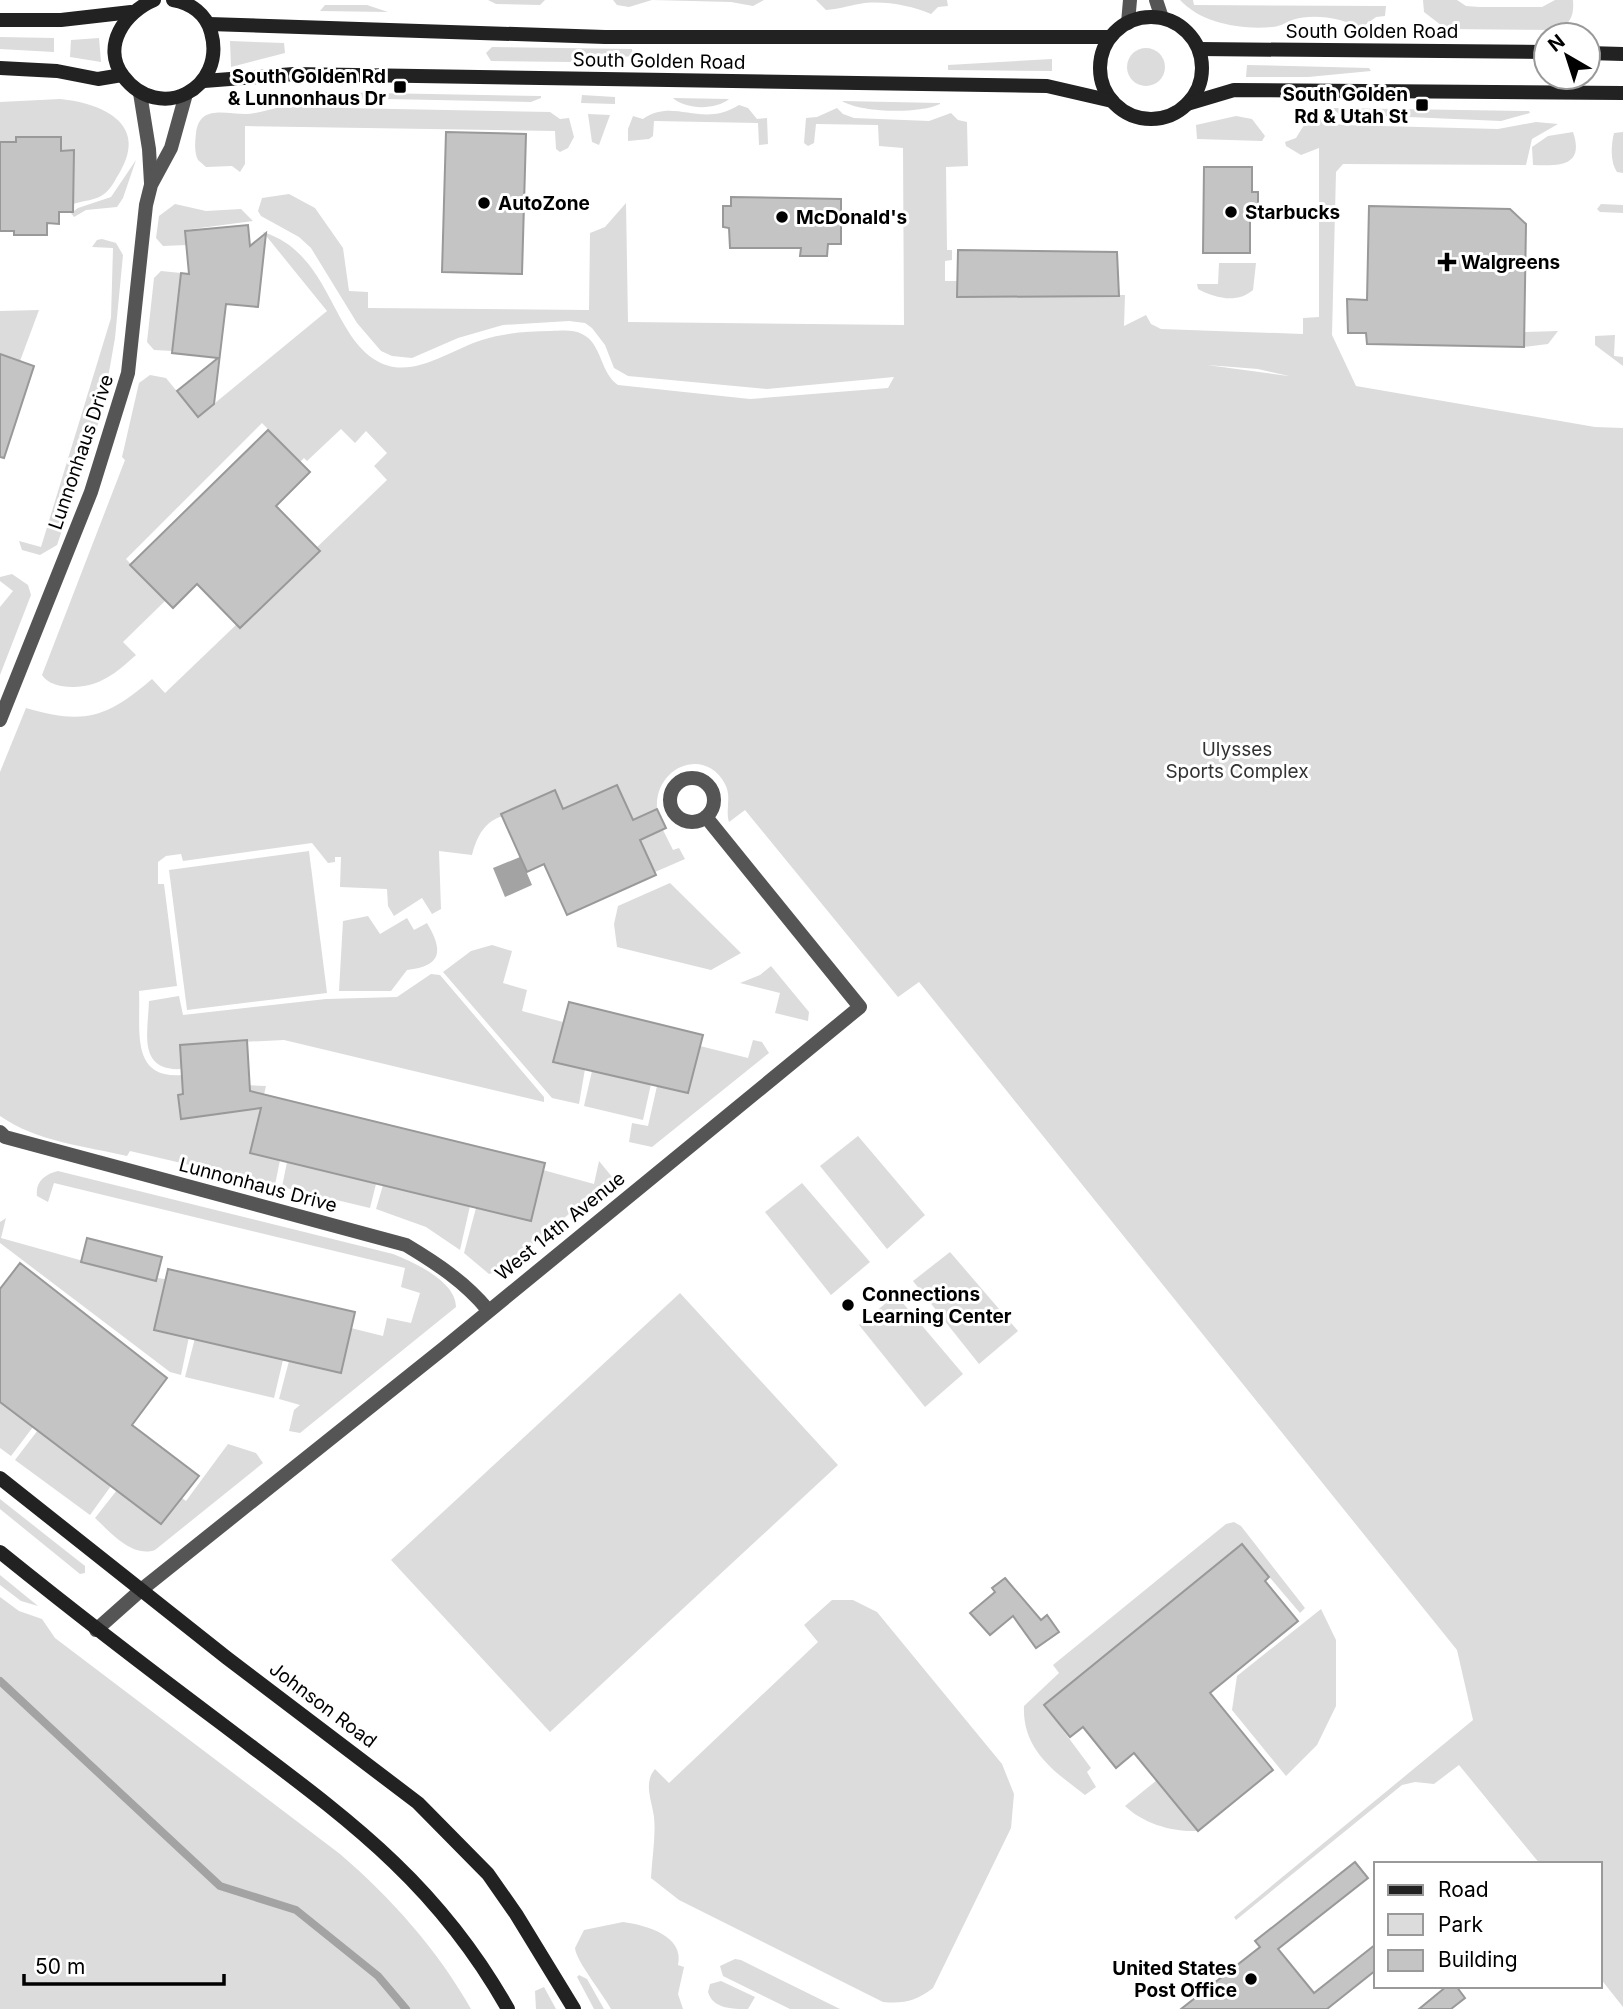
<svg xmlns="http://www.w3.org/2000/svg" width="1623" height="2009" font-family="Inter,sans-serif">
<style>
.green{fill:#dcdcdc;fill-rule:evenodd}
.water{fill:#a3a3a3}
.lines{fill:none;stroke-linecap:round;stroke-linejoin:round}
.stream{stroke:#a3a3a3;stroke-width:8}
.building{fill:#c4c4c4;stroke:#999;stroke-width:2}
.street{stroke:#555;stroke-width:14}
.secondary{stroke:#222;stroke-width:14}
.poi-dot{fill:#000;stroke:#fff;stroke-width:2.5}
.labels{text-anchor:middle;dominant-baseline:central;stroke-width:6;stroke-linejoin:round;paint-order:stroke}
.street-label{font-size:19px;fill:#000;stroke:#fff}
.poi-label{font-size:19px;font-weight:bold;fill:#000;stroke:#fff;text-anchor:start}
.park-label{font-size:19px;fill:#333;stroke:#fff}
</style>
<rect width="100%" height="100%" fill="#fff"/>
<g class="green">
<path d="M488 0H545L540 5 496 4Z"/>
<path d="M613 0H764L753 6 731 2 652 0 629 7 617 5Z"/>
<path d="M816 0H947L948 6 938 7 931 14C910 5 881 0 859 4 847 6 839 9 826 10Z"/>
<path d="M1180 0H1193L1194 5 1386 6 1385 16 1376 17 1361 28C1341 18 1314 13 1292 20 1285 23 1279 27 1272 27 1241 30 1201 23 1180 0Z"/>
<path d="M1423 0H1457L1466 6 1479 7H1542L1555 0H1573C1574 14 1572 21 1560 30L1446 29 1424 12Z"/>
<path d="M325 5H367L388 12 320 11Z"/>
<path d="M0 37 54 38V52L0 49Z"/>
<path d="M99 38 101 62 70 57 71 40Z"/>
<path d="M230 41 284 43 285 53 231 67Z"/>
<path d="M492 47 632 49 633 56 570 62 491 61 486 53Z"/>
<circle cx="1146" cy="67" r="19"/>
<path d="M1052 59V71L948 70V65Z"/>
<path d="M1247 65 1369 68 1371 71 1308 77H1246Z"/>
<path d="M323 92 541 96V98L531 102 335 98Z"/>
<path d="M582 95 615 97V104L581 103Z"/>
<path d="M673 98 729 99C716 110 686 110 673 98Z"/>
<path d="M60 99C101 103 149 123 120 172 115 180 111 189 104 194 97 200 82 201 73 204L74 151H61V137H16V142H0V102Z"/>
<path d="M842 101 940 103V104C920 114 861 113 842 101Z"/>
<path d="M303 102 343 108 550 112 560 119 569 118 574 137 568 148 560 152 556 149 555 131 245 126V164L240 172 232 166 206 167 198 160C194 152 195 142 196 133 200 100 234 118 255 113 272 110 286 104 303 102Z"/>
<path d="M739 105 748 108 757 119 767 118 768 144 759 145 758 123 654 121 653 136 649 139 628 141V129L633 116 643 119C674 97 701 129 739 105Z"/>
<path d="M837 108 843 114 854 118 929 121 951 113 958 120 967 122 968 166 946 167 947 250H952V260L945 261V281H958L957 296 1125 295 1124 326 1146 315 1151 324 1161 329 1303 334V318L1319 317V148L1301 155 1286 146 1285 142 1296 138 1304 125 1316 118 1342 125 1498 129 1536 122 1558 124 1532 139 1526 165 1343 164 1336 172 1332 335 1356 386 1595 427 1623 428V2007L1600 1978V1864H1540L1459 1765 1434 1784 1415 1782 1402 1785 1236 1920 1234 1917 1473 1720 1457 1650 919 982 898 997 745 810 729 822C725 809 732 797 725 784 705 746 654 767 657 809L633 820 617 785C600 792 581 805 562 809 520 819 486 800 472 855L439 851 441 909 432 914 422 898 394 916 388 906 387 889 340 887 341 857H335V862L328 863 312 843 183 861 181 854 166 856 158 862V884H164L177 986 139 991C141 1029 129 1080 183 1075V1094L178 1095 182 1119 247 1110 244 1085 266 1086 250 1153 280 1160 275 1185 130 1151 127 1156C85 1146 37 1142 0 1116V772L26 708C84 725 107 718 152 679L165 693 387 480 374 466 387 453 366 431 355 443 341 429 307 461 304 458 300 462 262 423 126 559 166 600 123 642 136 655C113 676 94 691 61 686 53 684 47 682 42 675L125 460 122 457 139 383 150 375 166 378 198 417 327 311 263 232C334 254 331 345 386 365 417 376 453 349 482 340 504 333 528 331 551 331 560 331 573 329 582 334 602 343 600 373 618 385L750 399 888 388 894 377 767 389 628 376 614 368 605 345 592 328 585 323 569 321 503 325 458 338 412 358 392 356 381 351 357 323 311 248 299 237 261 216 258 211 262 198 289 194 315 208 343 248 349 291 368 292V308L589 310 590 233 605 227 626 203 628 322 904 325 903 148 879 146 878 125 816 124 814 143 808 146 804 143 806 118 817 117ZM1207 365 1258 369 1289 376H1288Z"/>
<path d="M1332 108 1529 111 1530 113 1501 121 1339 114Z"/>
<path d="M588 114 610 115 599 145 592 142Z"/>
<path d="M1236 116 1252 119 1265 136 1262 141 1197 139 1196 125Z"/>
<path d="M1573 132C1585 167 1558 166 1533 165L1532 147 1548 136Z"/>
<path d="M1623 132V173L1617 172C1610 162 1611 145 1614 133Z"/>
<path d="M136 160 123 198 117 207 86 210 74 217 71 213 78 208 111 197Z"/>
<path d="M175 204 206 211 241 209 253 221 185 230 186 245 163 246 156 238 159 216Z"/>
<path d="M1601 204 1623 205V213L1600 212 1597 209Z"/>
<path d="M102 239 116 243 123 255 115 338 102 412 57 545 40 555 22 550 19 541 41 547 111 318 113 248 92 247 97 240Z"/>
<path d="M1219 263H1256L1253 290C1237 304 1215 298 1198 289L1197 284H1218Z"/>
<path d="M161 271 181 273 173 351 154 350 147 342 154 278Z"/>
<path d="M39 310 20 361 0 354V311Z"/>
<path d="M1558 331 1548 344 1524 347 1525 332Z"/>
<path d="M1615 335 1614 356 1623 357V366L1595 345V336Z"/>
<path d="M12 574 28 585 31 595 0 675V607L13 591 0 581V577Z"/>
<path d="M663 830 673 850 679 848 685 859 655 872 640 840Z"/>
<path d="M309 851 327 993 187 1010 169 870Z"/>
<path d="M670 883 741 953 711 970 617 947 614 924 618 906Z"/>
<path d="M368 916 380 934 407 918 414 930 427 923C443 950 443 966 407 970L391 991H339L343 921Z"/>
<path d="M492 945 512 951 503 983 527 990 522 1011 563 1022 553 1062 585 1069 579 1104 552 1098 443 972 471 951Z"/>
<path d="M771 966 809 1012 808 1021 775 1013 780 993 740 983 760 975Z"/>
<path d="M431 974 440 975 544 1097V1102L284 1040 180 1045 182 1069C137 1072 148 1032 149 1001L179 996 183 1015 326 999 397 997Z"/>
<path d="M753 1040 762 1042 769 1053 652 1147 629 1142 632 1123 648 1126 657 1086 688 1093 700 1046 748 1058Z"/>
<path d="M592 1071 651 1084 643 1120 584 1106Z"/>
<path d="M858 1136 925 1215 887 1249 820 1166Z"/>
<path d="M599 1161 613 1178 499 1271 489 1274 464 1253 476 1208 531 1221 543 1170 594 1184Z"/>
<path d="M287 1162 376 1184 370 1208 282 1187Z"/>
<path d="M58 1171 393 1254C413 1262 456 1281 456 1307L300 1433 289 1431 294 1410 300 1405 279 1399 289 1361 341 1373 351 1328 383 1336 387 1318 411 1323 420 1293 401 1287 405 1268 54 1183 48 1202 37 1196C35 1182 45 1174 58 1171Z"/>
<path d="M802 1183 870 1262 831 1295 765 1212Z"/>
<path d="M383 1185 470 1206 460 1250 426 1227 376 1209Z"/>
<path d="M6 1218 1 1238 155 1281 157 1278 165 1279 154 1329 189 1337 181 1375 170 1372 0 1243V1222Z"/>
<path d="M950 1252 1018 1331 979 1364 913 1281Z"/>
<path d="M680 1293 838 1465 550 1732 391 1560Z"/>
<path d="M896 1295 963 1374 925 1407 859 1325Z"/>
<path d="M195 1338 283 1360 274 1398 185 1377Z"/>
<path d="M0 1402 33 1427 11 1456 0 1448Z"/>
<path d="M38 1430 111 1486 90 1515 15 1460Z"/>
<path d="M228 1444 256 1453 263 1463 155 1550C132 1558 110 1532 95 1518L117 1490 161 1524 182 1498 186 1501Z"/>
<path d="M0 1499 85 1566V1573L80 1574 0 1509Z"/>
<path d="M1234 1522 1241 1526 1305 1608 1300 1613 1242 1545 1045 1706 1091 1768 1087 1772 1096 1787 1085 1795C1055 1772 1022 1750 1024 1706L1059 1673 1053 1665 1226 1524Z"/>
<path d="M0 1575 38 1606 21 1601 0 1585Z"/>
<path d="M0 1597 19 1611 42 1619 55 1638 340 1854C392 1899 437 1949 471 2009H0Z"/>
<path d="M832 1600H853L877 1612 1002 1764 1014 1794 1011 1828 933 1988C916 2001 904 2004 883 2002L679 1900 651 1878C652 1858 656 1836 654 1817 652 1801 643 1783 655 1769L669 1783 818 1642 804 1625Z"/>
<path d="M1321 1609 1336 1640V1706L1317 1745 1286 1776 1232 1710 1237 1676Z"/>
<path d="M1157 1780 1198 1831C1172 1832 1144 1824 1125 1806Z"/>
<path d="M623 1922C646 1925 685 1936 678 1965L684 1967 678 1994 683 2009H611C603 1994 576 1961 575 1948L584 1930Z"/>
<path d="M735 1959 741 1960 840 2009H790L723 1976 720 1966Z"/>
<path d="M579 1975 587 1979 604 2009H594L577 1977Z"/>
<path d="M721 1981 755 1997 748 2009C732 2009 713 2009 708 1992L710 1984Z"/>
<path d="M544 1987 556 2009H536L535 1991Z"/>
</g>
<path class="water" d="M520 857 532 885 505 897 493 868Z"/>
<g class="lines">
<path class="stream" d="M0 1681 220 1886 296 1910 378 1976 406 2009"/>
</g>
<g class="building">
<path d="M446 132 526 134 522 274 442 272Z"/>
<path d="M16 137H61V151L74 150 73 212H59V224L47 223V235H14V231H0V142H16Z"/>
<path d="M1204 167H1252V192H1258V219L1250 218V253H1203Z"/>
<path d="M731 197 841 199V244H828L827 256H800L801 248H730L729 228 723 227V206H731Z"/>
<path d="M1369 206 1510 209 1526 224 1524 347 1367 344 1366 333H1348L1347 299 1367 300Z"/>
<path d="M248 225 250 246 266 233 258 307 226 304 214 404 198 417 177 391 218 358 172 353 181 273 189 274 185 231Z"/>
<path d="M958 250 1117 252 1119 296 957 297Z"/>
<path d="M0 354 34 366 4 458 0 457Z"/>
<path d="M268 430 310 472 276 506 320 551 240 628 197 584 173 608 130 565Z"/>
<path d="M617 785 633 820 657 809 666 828 640 840 656 875 567 915 544 864 527 872 501 814 555 790 563 809Z"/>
<path d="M569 1002 703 1035 688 1093 553 1062Z"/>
<path d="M247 1040 250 1091 545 1163 531 1221 250 1153 261 1108 181 1119 178 1095 183 1094 180 1045Z"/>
<path d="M87 1238 162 1257 156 1281 81 1262Z"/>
<path d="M20 1263 167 1378 132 1425 199 1476 161 1524 0 1402V1289Z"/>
<path d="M168 1269 355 1312 341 1373 154 1330Z"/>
<path d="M1242 1544 1269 1577 1265 1581 1298 1621 1210 1693 1273 1770 1198 1831 1134 1753 1116 1768 1083 1727 1070 1737 1044 1705Z"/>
<path d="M1005 1578 1041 1620 1047 1615 1059 1632 1036 1648 1013 1616 990 1635 970 1613 995 1592 992 1588Z"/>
<path d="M1355 1862 1368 1878 1278 1949 1314 1993 1376 1944V1970L1327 2009H1181L1260 1947 1255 1941Z"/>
<path d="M1447 1986H1456L1465 1998 1451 2009H1419Z"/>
</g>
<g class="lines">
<g class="street">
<path d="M1156 0 1162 18"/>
<path d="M1128 23 1130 0"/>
<path d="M140 93 149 149 151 183"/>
<path d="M0 720 91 492 128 373 146 205 151 185 171 148 186 94"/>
<circle cx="692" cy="800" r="22"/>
<path d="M0 1132 5 1137 406 1245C436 1263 465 1282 488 1310"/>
<path d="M96 1630 141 1590 444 1348 860 1007 706 817"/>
</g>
<g class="secondary">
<path d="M154 0C125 12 101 46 123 76 159 124 227 89 211 32 206 14 191 3 173 0"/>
<circle cx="1151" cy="68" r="51"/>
<path d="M0 20H61L131 12"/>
<path d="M209 24 605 37H1110"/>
<path d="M1199 49 1546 52"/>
<path d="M1588 53 1623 54"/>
<path d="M0 68 57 71 98 79 122 75"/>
<path d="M204 81 294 74 1047 86 1112 101"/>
<path d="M1187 104 1234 90 1623 93"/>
<path d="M0 1478 227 1658 418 1803 488 1874 516 1914 574 2009"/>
<path d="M0 1552C73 1611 147 1668 222 1724 339 1813 434 1877 508 2009"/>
</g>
</g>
<g class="poi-dot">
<rect x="393" y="80" width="14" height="14" rx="3.5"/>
<rect x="1415" y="98" width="14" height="14" rx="3.5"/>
<circle cx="484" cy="203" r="7"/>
<circle cx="1231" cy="212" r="7"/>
<circle cx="782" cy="217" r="7"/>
<path d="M1443.5 251.5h7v7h7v7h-7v7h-7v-7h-7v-7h7z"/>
<circle cx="848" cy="1305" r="7"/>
<circle cx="1251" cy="1979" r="7"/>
</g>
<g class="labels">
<g class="street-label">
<text x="1372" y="31">South Golden Road</text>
<text transform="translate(659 61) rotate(1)">South Golden Road</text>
<text transform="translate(81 452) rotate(-71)">Lunnonhaus Drive</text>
<text transform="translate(258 1185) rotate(15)">Lunnonhaus Drive</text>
<text transform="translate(560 1226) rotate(-39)">West 14th Avenue</text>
<text transform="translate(323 1705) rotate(37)">Johnson Road</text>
</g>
<g class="poi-label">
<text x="386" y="76" text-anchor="end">South Golden Rd<tspan x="386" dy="22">&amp; Lunnonhaus Dr</tspan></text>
<text x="1408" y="94" text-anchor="end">South Golden<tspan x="1408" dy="22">Rd &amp; Utah St</tspan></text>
<text x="498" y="203">AutoZone</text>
<text x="1245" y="212">Starbucks</text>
<text x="796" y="217">McDonald's</text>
<text x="1461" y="262">Walgreens</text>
<text x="862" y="1294">Connections<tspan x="862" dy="22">Learning Center</tspan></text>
<text x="1237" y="1968" text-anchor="end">United States<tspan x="1237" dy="22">Post Office</tspan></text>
</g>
<g class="park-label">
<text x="1237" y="749">Ulysses<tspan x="1237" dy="22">Sports Complex</tspan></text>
</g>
</g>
<rect x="1374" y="1862" width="228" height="126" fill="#ffffff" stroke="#999999" stroke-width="2"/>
<rect x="1388" y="1885" width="35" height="10" fill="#222222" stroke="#999999" stroke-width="2"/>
<text x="1438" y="1897" font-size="21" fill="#000000">Road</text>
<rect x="1388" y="1914" width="35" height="21" fill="#dcdcdc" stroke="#999999" stroke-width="2"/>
<text x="1438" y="1932" font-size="21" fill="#000000">Park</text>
<rect x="1388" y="1950" width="35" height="21" fill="#c4c4c4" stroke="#999999" stroke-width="2"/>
<text x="1438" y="1967" font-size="21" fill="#000000">Building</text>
<g transform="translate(1567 56) rotate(321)"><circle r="33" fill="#ffffff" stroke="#999999" stroke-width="2"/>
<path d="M0-5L12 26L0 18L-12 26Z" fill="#000000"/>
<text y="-10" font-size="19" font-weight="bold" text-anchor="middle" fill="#000000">N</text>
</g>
<path d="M24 1974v10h200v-10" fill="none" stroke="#000000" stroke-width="3.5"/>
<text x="35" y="1974" font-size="21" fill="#000000" stroke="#ffffff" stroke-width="5" paint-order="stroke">50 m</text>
</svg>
